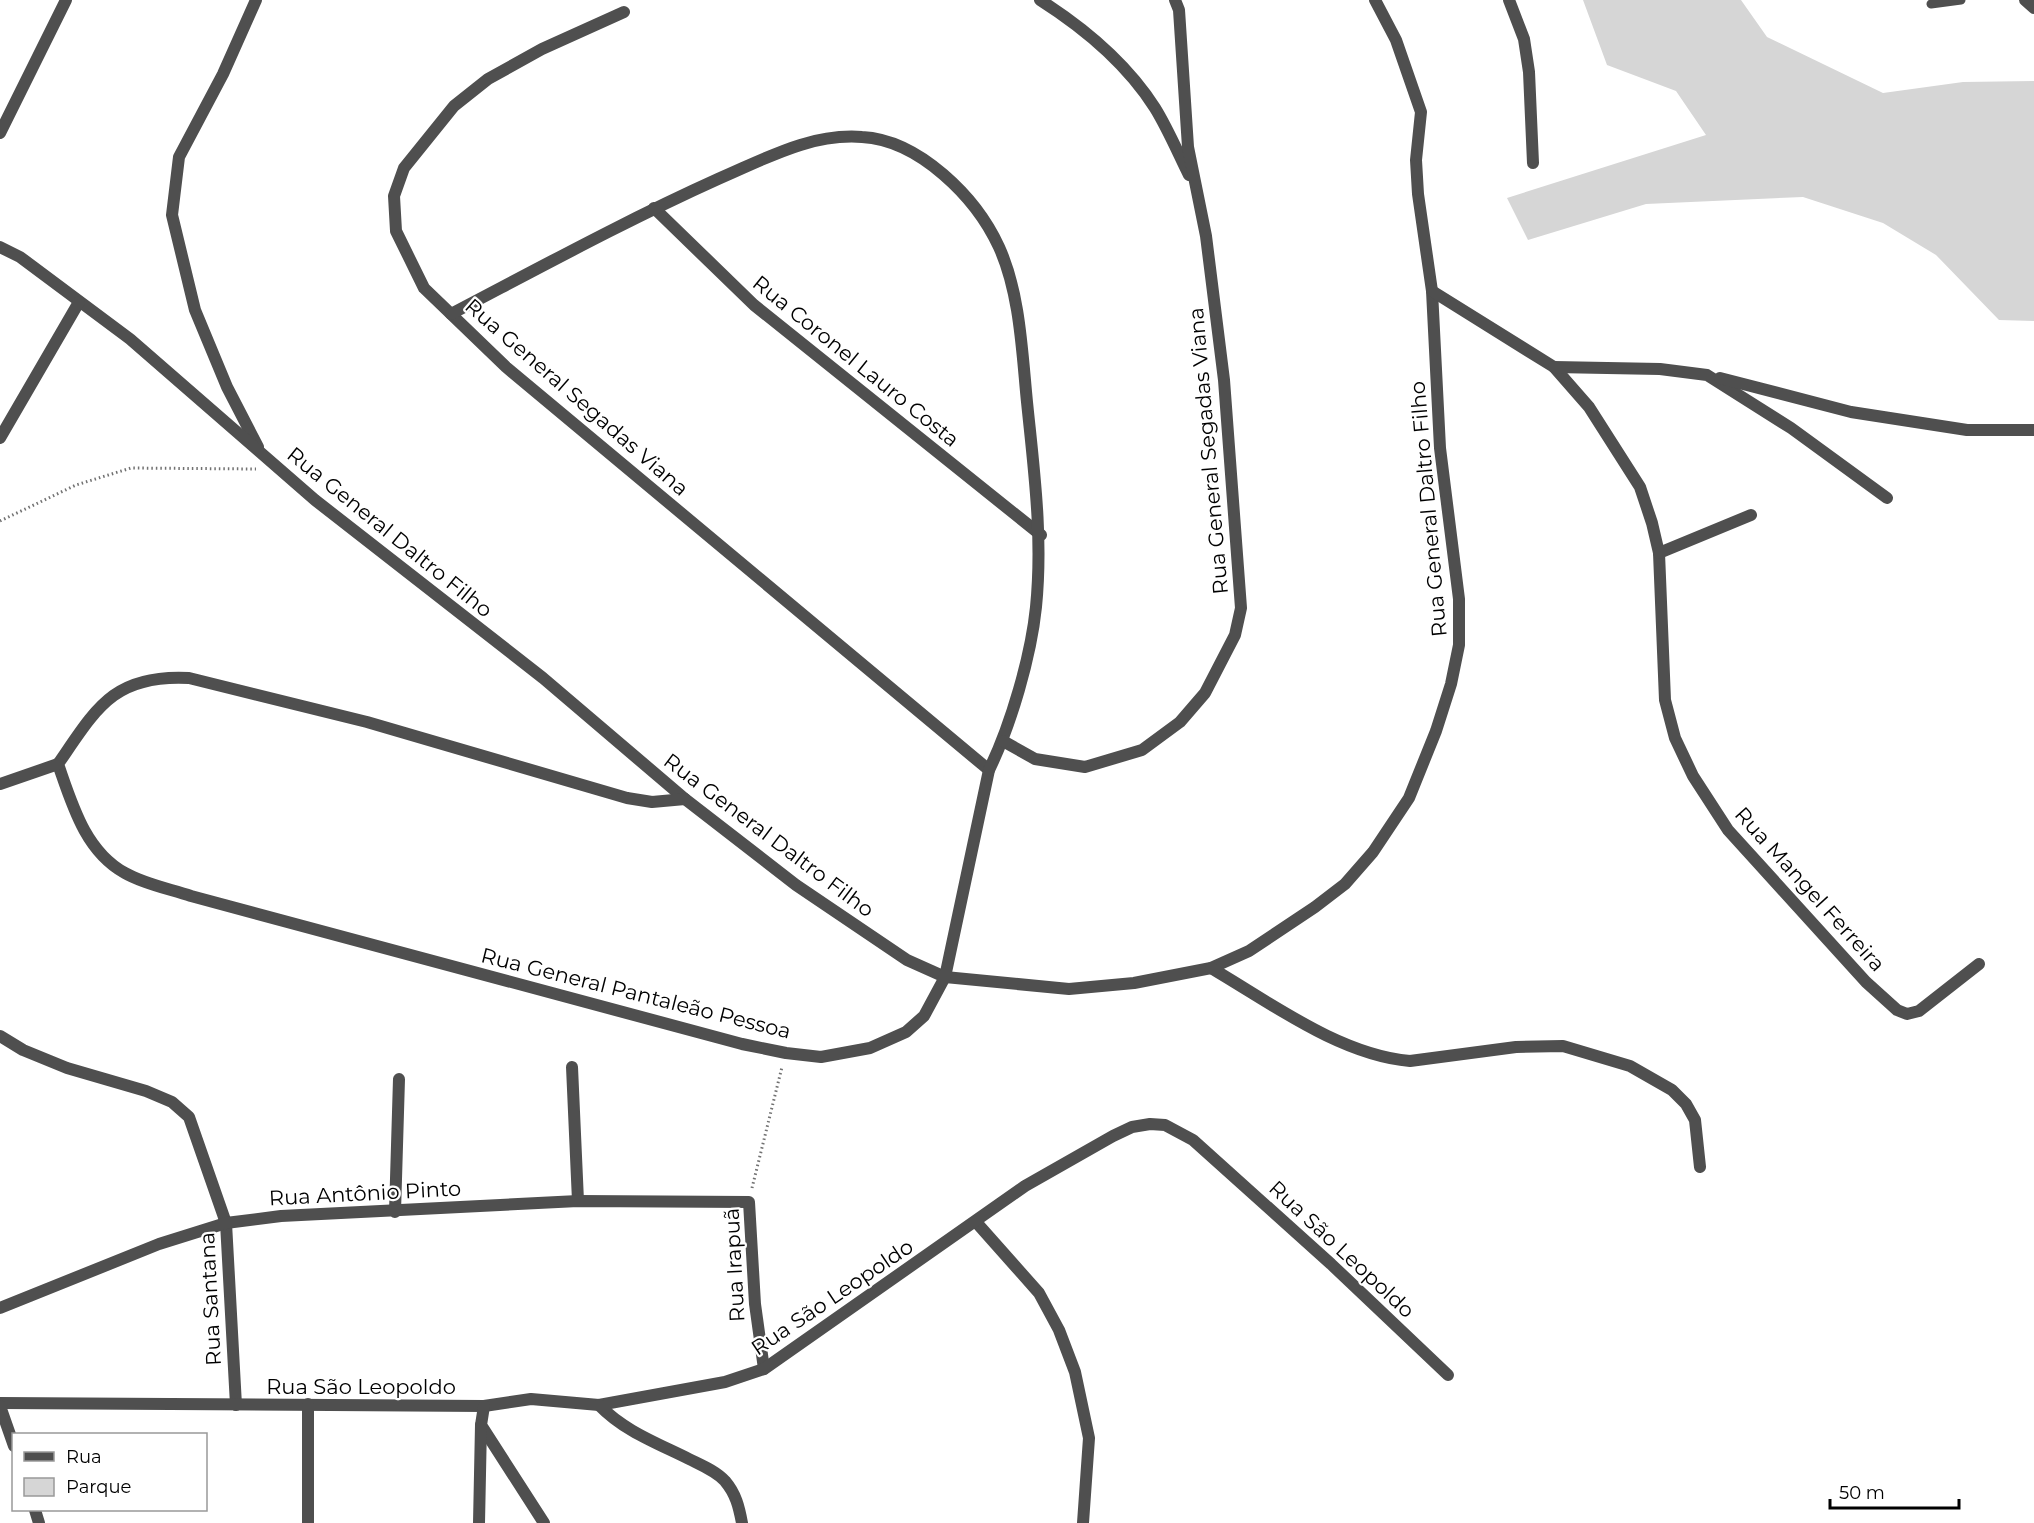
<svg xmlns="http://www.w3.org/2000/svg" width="2034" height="1523" font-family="Montserrat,sans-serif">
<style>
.green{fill:#d6d6d6}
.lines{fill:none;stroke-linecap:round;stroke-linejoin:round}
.path{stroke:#717171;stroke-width:3;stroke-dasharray:1.5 3;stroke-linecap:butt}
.lane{stroke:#4f4f4f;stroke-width:9}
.street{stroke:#4f4f4f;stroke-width:12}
.labels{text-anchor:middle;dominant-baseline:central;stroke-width:4.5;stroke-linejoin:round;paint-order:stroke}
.street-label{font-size:21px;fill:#000;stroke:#fff}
</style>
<rect width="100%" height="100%" fill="#fff"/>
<path class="green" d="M1583 0H1741L1767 37 1883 93 1963 82 2034 81V321L1999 320 1936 255 1883 223 1803 197 1646 204 1528 240 1507 198 1706 135 1676 91 1607 65Z"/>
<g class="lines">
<g class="path">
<path d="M0 521 76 485 131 468 256 469"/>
<path d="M752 1188 782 1067"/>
</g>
<path class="lane" d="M1931 4 1961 0"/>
<g class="street">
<path d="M256 0 223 74 179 157 172 215 195 310 227 387 258 447"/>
<path d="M1040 0C1084 28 1127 64 1155 108 1168 129 1178 153 1189 175"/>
<path d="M1509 0 1524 39 1529 72 1533 163"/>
<path d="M2025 0 2034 8"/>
<path d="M624 12 542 49 488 79 454 106 404 168 394 196 396 231 424 288 506 367 989 770"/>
<path d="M0 133 66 0"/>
<path d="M654 208 754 305 1041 535"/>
<path d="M0 247 20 257 130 339 315 500 543 678 685 799 796 885 907 960 945 977 1069 989 1134 983 1211 968 1249 951 1315 907 1345 884 1373 852 1409 798 1436 731 1451 684 1459 645V599L1440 448 1432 291 1418 194 1416 160 1421 112 1396 40 1375 0"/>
<path d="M1432 291 1554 367 1589 407 1640 487 1652 523 1659 553 1665 700 1675 738 1693 776 1728 830 1866 982 1897 1010 1907 1014 1919 1011 1979 964"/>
<path d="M451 314C539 268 627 220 718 179 765 159 810 133 862 137 919 140 976 197 999 247 1020 293 1022 352 1027 402 1034 471 1043 537 1036 607 1031 656 1011 725 989 770L945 977 924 1016 906 1032 870 1048 821 1057 786 1053 742 1044 191 896C170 889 144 884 125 873 85 851 72 804 58 764 96 709 113 674 189 678L367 722 627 798 652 802 685 799"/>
<path d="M1554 367 1660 369 1707 375 1791 428 1887 498"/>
<path d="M1720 378 1851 412 1967 430H2034"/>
<path d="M0 438 79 302"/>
<path d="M1659 553 1751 515"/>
<path d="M1003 741 1035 759 1085 767 1142 750 1180 722 1205 693 1235 635 1241 608 1224 380 1206 236 1188 147 1179 10 1175 0"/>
<path d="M0 784 58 764"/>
<path d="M1211 968C1271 1003 1340 1055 1410 1061L1516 1047 1563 1046 1630 1066 1672 1090 1686 1104 1695 1120 1700 1167"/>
<path d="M0 1036 23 1050 67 1068 146 1091 172 1102 189 1117 226 1223 236 1405"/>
<path d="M572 1067 578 1201"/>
<path d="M395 1212 399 1079"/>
<path d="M976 1222 1039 1293 1059 1330 1075 1372 1089 1438 1083 1523"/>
<path d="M0 1308 159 1244 226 1223 281 1216 578 1201 749 1202 755 1304 764 1369"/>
<path d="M0 1403 484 1406 531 1399 599 1405 725 1382 764 1369 1025 1186 1113 1136 1132 1127 1150 1124 1165 1125 1193 1140 1331 1264 1448 1375"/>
<path d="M308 1404V1523"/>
<path d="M599 1405C624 1431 657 1443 689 1459 701 1465 716 1471 725 1481 736 1494 739 1507 742 1523"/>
<path d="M0 1406 14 1446"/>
<path d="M484 1406 481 1425 544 1523"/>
<path d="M35 1510 39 1523"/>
<path d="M479 1523 481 1425"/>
</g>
</g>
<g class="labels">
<g class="street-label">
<text transform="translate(856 361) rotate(39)">Rua Coronel Lauro Costa</text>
<text transform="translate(577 397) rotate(41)">Rua General Segadas Viana</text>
<text transform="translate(1208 451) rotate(-95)">Rua General Segadas Viana</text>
<text transform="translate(1428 509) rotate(-95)">Rua General Daltro Filho</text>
<text transform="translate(390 532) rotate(39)">Rua General Daltro Filho</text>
<text transform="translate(769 835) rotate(37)">Rua General Daltro Filho</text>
<text transform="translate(1810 889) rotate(48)">Rua Mangel Ferreira</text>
<text transform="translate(636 993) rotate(14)">Rua General Pantaleão Pessoa</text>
<text transform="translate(365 1193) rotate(-3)">Rua Antônio Pinto</text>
<text transform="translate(1342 1249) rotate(43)">Rua São Leopoldo</text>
<text transform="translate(734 1265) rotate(-93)">Rua Irapuã</text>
<text transform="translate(832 1297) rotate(-34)">Rua São Leopoldo</text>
<text transform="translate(210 1299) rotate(-93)">Rua Santana</text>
<text x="361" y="1386">Rua São Leopoldo</text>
</g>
</g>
<rect x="12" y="1433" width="195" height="78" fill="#ffffff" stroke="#999999" stroke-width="1.5"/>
<rect x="24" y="1452" width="30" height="9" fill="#4f4f4f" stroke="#999999" stroke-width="1.5"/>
<text x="66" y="1463" font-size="18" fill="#000000">Rua</text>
<rect x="24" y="1478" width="30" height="18" fill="#d6d6d6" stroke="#999999" stroke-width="1.5"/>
<text x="66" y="1493" font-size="18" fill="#000000">Parque</text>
<path d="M1830 1499v9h129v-9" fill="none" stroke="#000000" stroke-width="3"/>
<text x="1839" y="1499" font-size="18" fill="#000000" stroke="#ffffff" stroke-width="4.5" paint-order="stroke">50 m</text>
</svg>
